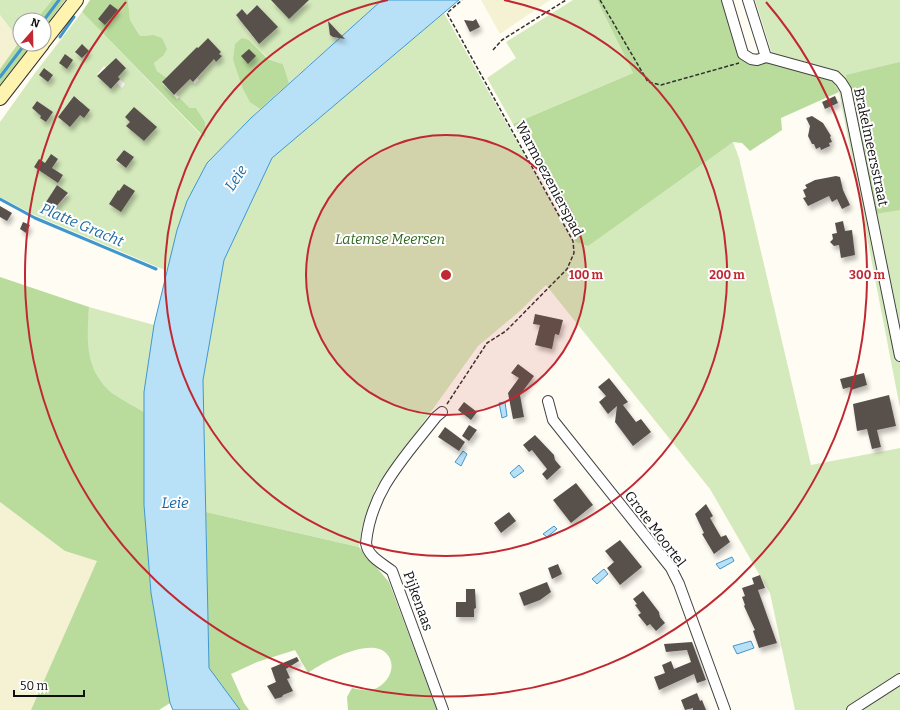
<svg xmlns="http://www.w3.org/2000/svg" width="900" height="710" font-family="Bitter,serif">
<style>
.farmland{fill:#f5f2d3}
.green{fill:#d5eabc;fill-rule:evenodd}
.forest{fill:#b9db9b}
.water{fill:#b8e0f6;stroke:#3f97cd}
.lines{fill:none;stroke-linecap:round;stroke-linejoin:round}
.stream{stroke:#3f97cd;stroke-width:3}
.building{fill:#59514c;filter:url(#shadow)}
.minor-casing{stroke:#434343;stroke-width:12}
.secondary-casing{stroke:#323232;stroke-width:16}
.path{stroke:#323232;stroke-width:1.5;stroke-dasharray:4 2;stroke-linecap:butt}
.minor{stroke:#fff;stroke-width:10}
.secondary{stroke:#fef4af;stroke-width:14}
.ring{fill:none;stroke:#c02832;stroke-width:2}
.labels{text-anchor:middle;dominant-baseline:central;stroke-width:4;stroke-linejoin:round;paint-order:stroke}
.street-label{font-size:14px;fill:#101010;stroke:#fff}
.park-label{font-size:14px;font-style:italic;fill:#306820;stroke:#fff}
.water-label{font-size:15px;font-style:italic;fill:#1968a2;stroke:#fff}
.centre{fill:#c02832;stroke:#fff;stroke-width:2}
.ring-label{font-size:12px;text-anchor:middle;font-weight:bold;fill:#c02832;stroke:#fff;stroke-width:4;stroke-linejoin:round;paint-order:stroke}
</style>
<defs>
<filter id="shadow"><feDropShadow dx="2.5" dy="4.5" stdDeviation="2" flood-color="#0004"/></filter>
</defs>
<rect width="100%" height="100%" fill="#fffcf3"/>
<g class="farmland">
<path d="M481 0H550L500 34Z"/>
<path d="M0 15 20 41 0 69Z"/>
<path d="M0 502 65 551 98 561 31 710H0Z"/>
</g>
<g class="green">
<path d="M0 0H52L36 20H20V41L0 15Z"/>
<path d="M128 0H382L289 83 283 64 269 59 249 40 233 60 250 101 260 109 207 163 187 201 167 271 32 214 0 197V122L35 73 82 12 204 138 205 122 196 108H190L176 94 190 79 195 84 199 80 197 78 203 72 202 70 214 59 216 62 221 57 219 54 221 52 208 38 198 48 197 47 167 78 157 71 154 63 163 56 153 35 140 36 130 20ZM257 5 264 12 258 17 259 44 246 29 247 27 236 15 242 9 251 19 255 16 250 11ZM333 26 341 34 337 38 330 35ZM116 58 126 67 118 77 125 84 122 88 117 83 111 89 97 75 104 66 107 69ZM45 68 53 75 48 82 39 75ZM74 96 81 101 79 114 75 119 63 110ZM37 101 53 112 46 122 40 118 41 116 32 108ZM134 108 156 127 144 141 127 126 130 122 125 117ZM63 115 73 123 70 127 60 119ZM124 150 134 157 126 168 116 161ZM51 155 58 159 52 168 63 175 58 183 34 167 39 160 45 163ZM57 185 69 194 55 208 46 202Z"/>
<path d="M573 0H597L633 73 513 124 487 78 516 58 506 42Z"/>
<path d="M755 0H900V408L839 92 832 80 776 57 771 51Z"/>
<path d="M444 13 573 241 733 142 739 158 811 465 900 448V710H795L770 593 710 489 546 285 520 311 478 346 375 490 362 527 359 547 206 512 203 380 224 260 272 158Z"/>
<path d="M89 307 154 325 144 392V412C134 406 122 400 112 393 84 369 86 340 89 307Z"/>
</g>
<g class="forest">
<path d="M52 0H65L44 28V20H36Z"/>
<path d="M90 0H128L130 20 140 36 153 35 162 38 167 49 163 56 154 63 157 71 167 78 162 83 177 99 179 97 190 108H196L205 122V138L82 12Z"/>
<path d="M597 0H724L740 52 766 62 832 80 839 92 781 118 782 130 750 151 742 143 733 142 588 246 576 242 513 124 633 73Z"/>
<path d="M242 38 249 40 268 59 283 64 289 83 260 109 250 102 243 89 233 60 235 44Z"/>
<path d="M20 41V44H32L0 86V69Z"/>
<path d="M900 62V210L875 214 846 75Z"/>
<path d="M0 277 89 307C87 340 84 369 112 393 122 400 134 406 144 412V505L151 593 170 703 159 710H31L97 561 65 551 0 502Z"/>
<path d="M206 512 359 547 389 582 437 710H348L347 697 352 688C357 689 365 691 371 690 387 687 399 666 386 653 370 637 323 662 308 673L295 650 257 662 231 674 244 703 249 710H240L209 668Z"/>
</g>
<g class="water">
<path d="M382 0H459L272 158 224 260 203 380 209 668 240 710H173L170 703 151 593 144 505V392L154 325 177 230 187 201 207 163 251 118Z"/>
<path d="M505 402 507 416 502 418 499 403Z"/>
<path d="M463 451 467 454 461 466 455 462Z"/>
<path d="M519 465 524 471 514 478 510 473Z"/>
<path d="M554 526 557 529 547 537 543 534Z"/>
<path d="M732 557 734 561 720 569 716 564Z"/>
<path d="M604 569 608 574 597 584 592 579Z"/>
<path d="M751 641 754 648 737 654 733 646Z"/>
</g>
<g class="lines">
<g class="stream">
<path d="M44 20 59 0"/>
<path d="M60 37 74 17"/>
<path d="M0 77 25 44"/>
<path d="M0 199 35 218 156 269"/>
</g>
</g>
<g class="building">
<path d="M271 0H309L289 19Z"/>
<path d="M110 4 118 10 105 25 98 19Z"/>
<path d="M257 5 278 27 259 44 236 15 242 9 247 15Z"/>
<path d="M476 19 480 27 470 32 464 20 473 21Z"/>
<path d="M328 21 345 39 333 37 330 35Z"/>
<path d="M208 38 221 52 219 54 222 56 216 62 214 59 193 82 190 79 174 95 162 82 197 47 198 48Z"/>
<path d="M82 44 89 51 82 58 75 52Z"/>
<path d="M249 49 256 56 248 64 241 56Z"/>
<path d="M65 54 73 60 67 69 59 63Z"/>
<path d="M116 58 126 68 118 77 120 79 111 89 97 76Z"/>
<path d="M44 68 53 75 48 82 39 75Z"/>
<path d="M74 96 90 110 84 118 80 115 70 127 58 117Z"/>
<path d="M835 96 838 103 825 109 822 102Z"/>
<path d="M37 101 53 112 46 122 40 118 41 116 32 108Z"/>
<path d="M134 107 157 127 144 141 126 126 130 122 125 117Z"/>
<path d="M812 116 823 123 831 136 830 137 832 142 829 143 830 146 821 150 820 147 816 149 814 144H812L808 136 810 126 806 118Z"/>
<path d="M124 150 134 157 126 168 116 160Z"/>
<path d="M51 154 58 159 52 168 63 175 58 183 34 167 39 159 45 163Z"/>
<path d="M836 176 840 177 843 190 850 205 842 209 837 199 832 202 829 196 808 206 803 198 806 197 803 190 807 188 805 185 815 180Z"/>
<path d="M124 184 135 191 121 212 109 204 118 190 119 191Z"/>
<path d="M57 185 68 193 55 208 46 202Z"/>
<path d="M0 206 12 213 7 221 0 217Z"/>
<path d="M843 221 845 231 852 230 855 255 841 258 839 245 834 246 830 242 833 239 832 234 837 233 835 223Z"/>
<path d="M23 222 30 225 26 233 20 229Z"/>
<path d="M535 314 563 320 559 335 555 334 552 349 535 345 540 325 533 324Z"/>
<path d="M518 364 534 376 520 395 524 417 513 419 508 393 519 378 511 373Z"/>
<path d="M864 373 867 385 851 390 850 387 843 389 840 379Z"/>
<path d="M609 378 628 402 623 405 636 422 641 419 651 432 633 446 615 422 617 406 608 414 599 402 606 396 598 387Z"/>
<path d="M889 395 896 426 877 430 881 447 872 449 867 429 857 431 853 404Z"/>
<path d="M464 402 477 412 471 420 458 410Z"/>
<path d="M469 425 477 430 469 441 462 436Z"/>
<path d="M445 427 465 442 459 451 438 437Z"/>
<path d="M535 435 554 455 555 460 561 467 547 480 542 474 547 469 532 450 529 452 523 445Z"/>
<path d="M576 483 593 505 571 523 553 500Z"/>
<path d="M706 504 713 516 710 518 721 537 726 535 730 542 714 554 702 534 704 533 695 514Z"/>
<path d="M509 512 516 521 501 533 494 523Z"/>
<path d="M620 540 642 567 620 585 607 568 614 562 605 551Z"/>
<path d="M558 564 562 574 552 579 548 568Z"/>
<path d="M760 575 765 588 758 590 777 643 759 648 753 631 755 630 744 606 745 605 742 597 745 596 742 588 754 584 752 578Z"/>
<path d="M547 582 551 592 540 600 524 606 519 593Z"/>
<path d="M466 589H475L476 608 474 609V617H456V602H466Z"/>
<path d="M643 591 659 612 660 617 665 623 656 631 650 624 647 626 638 615 641 613 635 605 637 604 633 599Z"/>
<path d="M692 642 706 680 697 683 694 674 659 690 654 677 665 673 662 665 671 661 674 669 691 662 687 650 666 652 664 644Z"/>
<path d="M297 657 299 661 286 669 290 678 287 679 293 691 283 695 282 697 275 699 267 686 276 682 271 668Z"/>
<path d="M697 693 700 701 702 700 706 710H693V708L685 710 681 700Z"/>
</g>
<g class="lines">
<defs>
<g id="minor">
<path d="M727 0 743 54 751 59 757 60 766 57"/>
<path d="M748 0 766 57 835 76 841 82 846 90 900 356"/>
<path d="M548 401 553 420 671 568 679 584 725 710"/>
<path d="M442 412 436 417C405 457 371 490 366 543 368 557 382 563 392 571L443 710"/>
<path d="M852 710 900 679"/>
</g>
<g id="secondary">
<path d="M44 41 76 0"/>
<path d="M0 98 42 44"/>
</g>
</defs>
<use href="#minor" class="minor-casing"/>
<use href="#secondary" class="secondary-casing"/>
<g class="path">
<path d="M600 0 648 82 661 85 739 63"/>
<path d="M493 50 502 40 566 0"/>
<path d="M447 404 487 343 506 331 567 269 574 253 573 241 447 13 462 0"/>
</g>
<use href="#minor" class="minor"/>
<use href="#secondary" class="secondary"/>
</g>
<circle cx="446" cy="275" r="140" fill="#c02832" fill-opacity=".12"/>
<g class="ring">
<circle cx="446" cy="275" r="140"/>
<path d="M504 0A281 281 0 1 1 388 0"/>
<path d="M766 2A421 421 0 1 1 126 2"/>
</g>
<g class="labels">
<g class="street-label">
<text transform="translate(871 147) rotate(78)">Brakelmeersstraat</text>
<text transform="translate(549 179) rotate(62)">Warmoezenierspad</text>
<text transform="translate(655 529) rotate(53)">Grote Moortel</text>
<text transform="translate(418 601) rotate(70)">Pijkenaas</text>
</g>
<g class="park-label">
<text x="390" y="239">Latemse Meersen</text>
</g>
<g class="water-label">
<text transform="translate(236 178) rotate(-57)">Leie</text>
<text transform="translate(82 225) rotate(23)">Platte Gracht</text>
<text x="175" y="503">Leie</text>
</g>
</g>
<circle cx="446" cy="275" r="6" class="centre"/>
<g class="ring-label">
<text x="586" y="279">100 m</text>
<text x="727" y="279">200 m</text>
<text x="867" y="279">300 m</text>
</g>
<g transform="translate(32 32) rotate(20)"><circle r="19" fill="#ffffff" stroke="#9f9f9f"/>
<path d="M0-3L7 15L0 10L-7 15Z" fill="#c02832"/>
<text y="-6" font-size="11" font-weight="bold" text-anchor="middle" fill="#101010">N</text>
</g>
<path d="M14 690v6h70v-6" fill="none" stroke="#101010" stroke-width="2"/>
<text x="20" y="690" font-size="12" fill="#101010" stroke="#ffffff" stroke-width="3" paint-order="stroke">50 m</text>
</svg>
